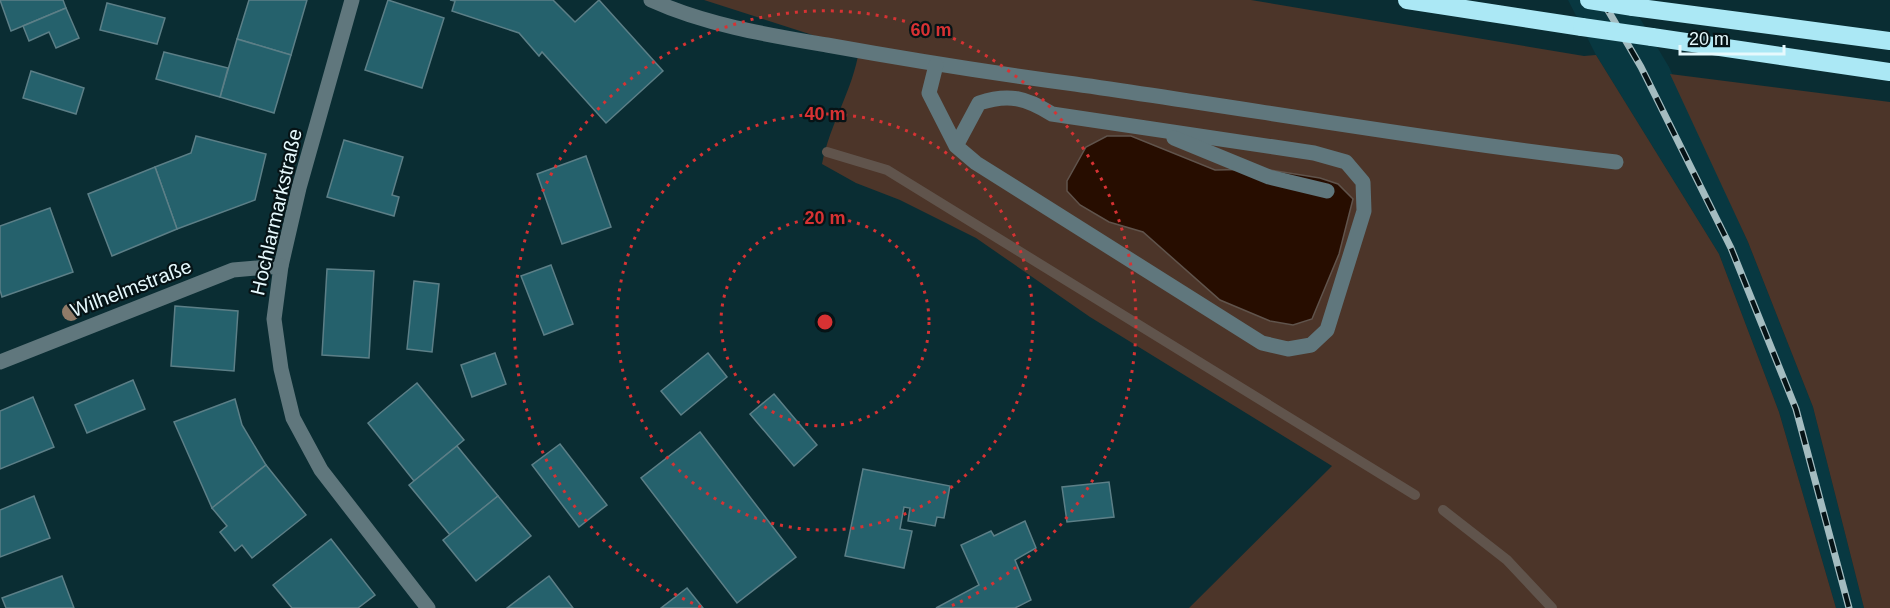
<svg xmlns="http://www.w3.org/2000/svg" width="1890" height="608" font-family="Helvetica,sans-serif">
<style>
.built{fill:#083841}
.green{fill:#4c3529}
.water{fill:#270d00;stroke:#60544c;stroke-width:1.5}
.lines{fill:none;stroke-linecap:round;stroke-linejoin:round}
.stream{stroke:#60544c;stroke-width:10}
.building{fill:#25616c;stroke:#5c7f87;stroke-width:1.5}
.minor{stroke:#60777d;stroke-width:15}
.highway{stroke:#abe8f5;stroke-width:18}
.rail-casing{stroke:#a4bcc0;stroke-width:7}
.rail{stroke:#061316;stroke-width:4.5;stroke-dasharray:14;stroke-linecap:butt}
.highway-bridge{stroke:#abe8f5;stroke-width:18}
.tree{fill:#907b68}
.ring{fill:none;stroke:#d73233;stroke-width:3;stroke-dasharray:3 6}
.labels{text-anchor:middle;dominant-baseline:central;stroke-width:4.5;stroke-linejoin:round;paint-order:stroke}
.street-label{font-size:20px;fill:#e6f9fd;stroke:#061316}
.centre{fill:#d73233;stroke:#061316;stroke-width:3}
.ring-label{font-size:18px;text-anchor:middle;font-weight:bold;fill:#d73233;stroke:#061316;stroke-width:4.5;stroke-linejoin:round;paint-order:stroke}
</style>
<rect width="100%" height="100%" fill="#0a2d33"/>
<path class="built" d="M1568 0H1629L1669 67 1748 242 1813 407 1864 608H1836L1779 412 1719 254 1596 55Z"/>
<g class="green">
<path d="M704 0H1251L1584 56 1596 55 1719 254 1779 412 1836 608H1189L1332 466 1090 317 976 238 900 200 856 183 822 164C830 123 853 90 859 50Z"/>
<path d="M1670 74 1890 102V608H1864L1813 407 1748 242Z"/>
</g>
<path class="water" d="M1107 136H1131L1215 170 1263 169 1320 178 1338 184 1353 199 1339 254 1312 319 1293 325 1270 321 1220 300 1143 232 1109 222 1080 205 1067 191V181L1086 147Z"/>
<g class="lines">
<g class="stream">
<path d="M827 152 887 170 1415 495"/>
<path d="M1443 510 1507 560 1552 608"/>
</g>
</g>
<g class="building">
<path d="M0 0H63L66 8 11 31Z"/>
<path d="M249 0H307L291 55 237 39Z"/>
<path d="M388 0 444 18 422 88 365 70Z"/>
<path d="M450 0H553L575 22 599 0 663 71 606 123 542 52 539 56 519 33 452 11 455 1Z"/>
<path d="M107 3 165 18 157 44 100 30Z"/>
<path d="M66 8 79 38 56 48 49 32 29 41 23 26Z"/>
<path d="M237 39 291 55 274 113 220 97Z"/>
<path d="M164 52 228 68 220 97 156 79Z"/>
<path d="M31 71 84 88 76 114 23 98Z"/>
<path d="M196 136 266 154 255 200 177 229 155 167 191 153Z"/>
<path d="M344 140 403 157 392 195 399 197 394 216 327 197Z"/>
<path d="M586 156 611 227 562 244 537 174Z"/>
<path d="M155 167 177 229 112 256 88 194Z"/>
<path d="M50 208 73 272 2 297 0 290V226Z"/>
<path d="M551 265 573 324 544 335 521 276Z"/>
<path d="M327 269 374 271 369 358 322 355Z"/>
<path d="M414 281 439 284 432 352 407 349Z"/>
<path d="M175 306 238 311 234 371 171 366Z"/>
<path d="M495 353 506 384 472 397 461 365Z"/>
<path d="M708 353 727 377 681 415 661 391Z"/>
<path d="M133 380 145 409 87 433 75 405Z"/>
<path d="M417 383 464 440 414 481 368 423Z"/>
<path d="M774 394 817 445 794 466 750 414Z"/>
<path d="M33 397 54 447 0 469V411Z"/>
<path d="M235 399 242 425 266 465 212 508 174 422Z"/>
<path d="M700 432 796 557 737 603 641 478Z"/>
<path d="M560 444 607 505 579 527 532 465Z"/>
<path d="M457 446 498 496 450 535 409 485Z"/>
<path d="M266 465 306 515 252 558 242 545 235 551 220 532 227 526 212 508Z"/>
<path d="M863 469 950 486 944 518 937 517 935 526 908 521 910 508 904 507 900 529 912 531 904 568 845 556Z"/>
<path d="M1109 482 1114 517 1067 522 1062 487Z"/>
<path d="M34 496 50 538 0 557V510Z"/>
<path d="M498 496 531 536 476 581 443 540Z"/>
<path d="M1025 521 1036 548 1015 560 1031 600 1015 608H936L979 585 961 545 991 531 994 536Z"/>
<path d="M331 539 375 595 358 608H292L273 585Z"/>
<path d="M62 576 74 608H6L2 598Z"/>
<path d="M549 576 573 608H507Z"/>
<path d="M687 588 703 608H661Z"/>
</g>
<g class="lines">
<g class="minor">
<path d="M352 0 299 188 281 266 274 319 281 369 293 418 321 470 428 608"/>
<path d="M651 0C706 25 768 35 827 45 910 60 992 73 1075 84 1256 110 1435 141 1616 162"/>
<path d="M936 65 929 93 956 146 976 163 1262 343 1288 349 1311 345 1327 330 1364 211 1363 182 1346 162 1314 153 1052 114C1026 98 1009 93 979 103L956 146"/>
<path d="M1174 138 1269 177 1327 191"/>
<path d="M0 362 233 270 281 266"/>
</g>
<g class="highway">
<path d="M1407 0 1582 27"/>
<path d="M1633 7 1890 41"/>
<path d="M1652 37 1890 72"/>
</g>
<defs>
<path id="rail" d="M1602 0 1641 67 1731 248 1796 409 1849 608"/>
</defs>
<use href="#rail" class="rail-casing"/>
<use href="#rail" class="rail"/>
<g class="highway-bridge">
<path d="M1589 0 1633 7"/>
<path d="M1582 27 1652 37"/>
</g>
</g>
<circle class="tree" cx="71" cy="312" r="9"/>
<g class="ring">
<circle cx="825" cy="322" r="104"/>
<circle cx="825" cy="322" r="208"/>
<path d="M701 607A311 311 0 1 1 949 607"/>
</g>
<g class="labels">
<g class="street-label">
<text transform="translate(276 212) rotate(-77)">Hochlarmarkstraße</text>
<text transform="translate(131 288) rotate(-21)">Wilhelmstraße</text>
</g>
</g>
<circle cx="825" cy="322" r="9" class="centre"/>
<g class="ring-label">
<text x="931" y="36">60 m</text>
<text x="825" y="120">40 m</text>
<text x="825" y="224">20 m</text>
</g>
<path d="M1680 45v9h104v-9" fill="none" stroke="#e6f9fd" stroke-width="3"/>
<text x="1689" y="45" font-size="18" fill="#e6f9fd" stroke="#061316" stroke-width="4.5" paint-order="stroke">20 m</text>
</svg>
